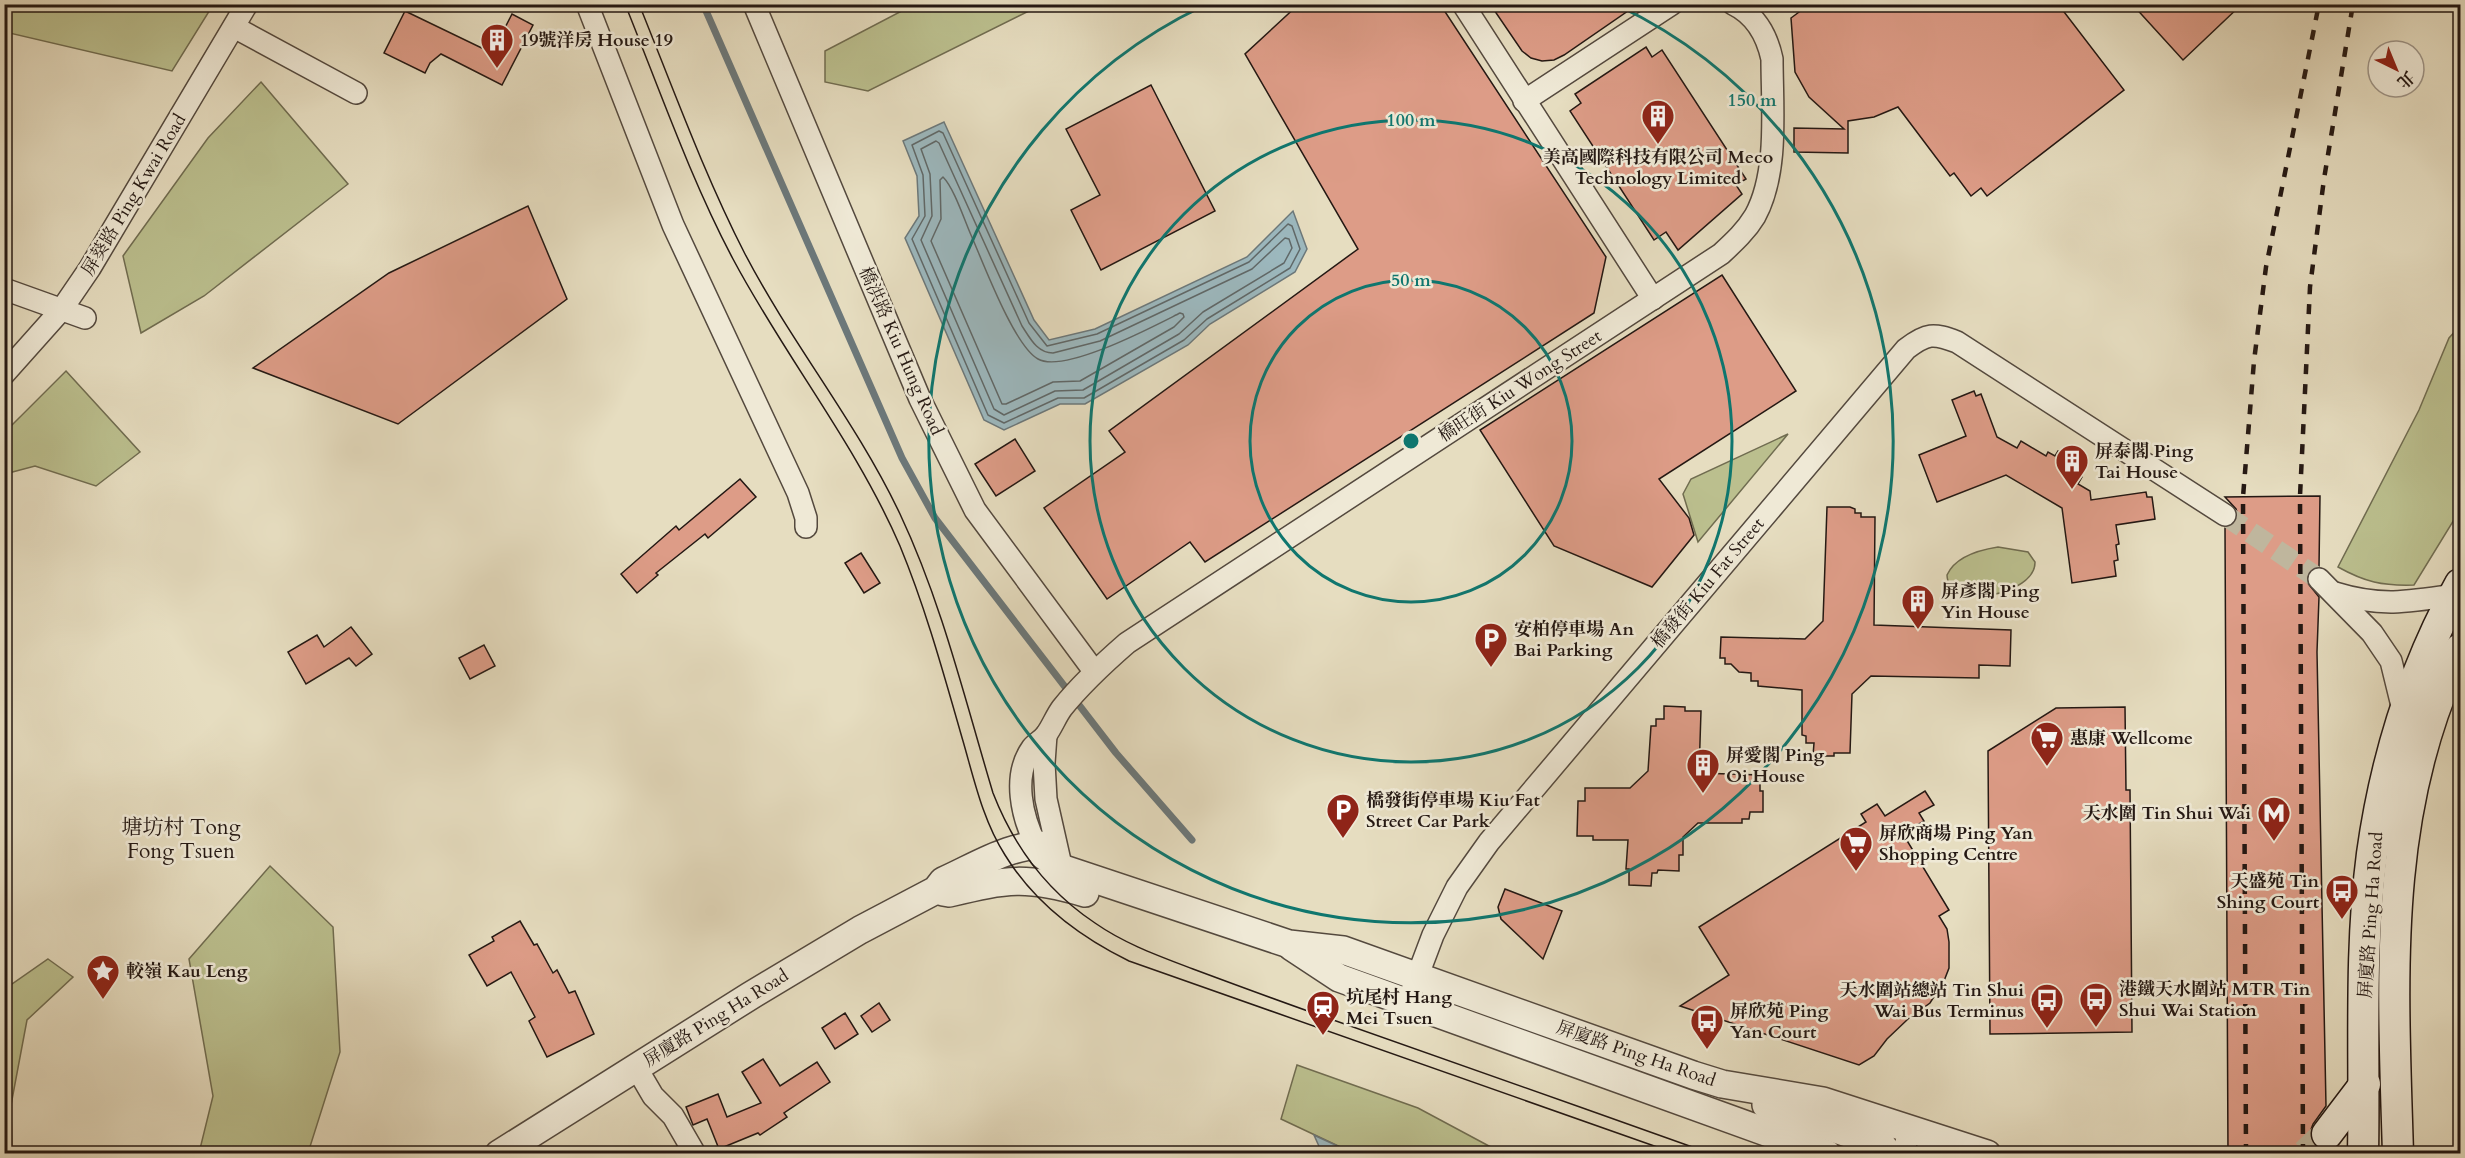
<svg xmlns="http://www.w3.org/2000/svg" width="2465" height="1158" font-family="Cardo,'Noto Serif TC',serif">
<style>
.green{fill:#bbbf8e;stroke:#706c50;stroke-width:1.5}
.water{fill:#9cb8be;stroke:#6c787a;stroke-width:1.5}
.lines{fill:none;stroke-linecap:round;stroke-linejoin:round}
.shore{stroke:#606868;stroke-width:1.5}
.stream{stroke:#6c787a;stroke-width:7}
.building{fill:#dd9c87;stroke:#241813;stroke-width:1.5}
.minor-tunnel{stroke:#bfb69d;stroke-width:21;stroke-dasharray:21 10;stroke-linecap:butt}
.secondary-tunnel{stroke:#bfb69d;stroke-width:30;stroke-dasharray:30 15;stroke-linecap:butt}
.minor-casing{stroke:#54493e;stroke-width:24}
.tertiary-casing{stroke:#54493e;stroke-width:30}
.secondary-casing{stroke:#241813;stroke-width:33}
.minor{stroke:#efe9d6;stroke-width:21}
.tertiary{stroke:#efe9d6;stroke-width:27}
.secondary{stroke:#efe9d6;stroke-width:30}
.tram{stroke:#241813;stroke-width:1.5}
.rail{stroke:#241813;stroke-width:4.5;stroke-dasharray:10 10;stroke-linecap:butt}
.ring{fill:none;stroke:#0f766e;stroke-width:3}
.labels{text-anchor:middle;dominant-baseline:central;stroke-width:5;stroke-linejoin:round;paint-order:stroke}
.poi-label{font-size:18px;font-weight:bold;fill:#241813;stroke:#efe9d6;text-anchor:start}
.street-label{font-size:18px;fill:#241813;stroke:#efe9d6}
.quarter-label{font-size:21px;fill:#241813;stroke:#efe9d6}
.centre{fill:#0f766e;stroke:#efe9d6;stroke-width:3}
.ring-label{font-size:18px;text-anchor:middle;font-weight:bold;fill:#0f766e;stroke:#efe9d6;stroke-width:5;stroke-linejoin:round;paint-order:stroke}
</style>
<rect width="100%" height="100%" fill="#e6ddc0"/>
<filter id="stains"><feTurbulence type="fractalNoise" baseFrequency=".00333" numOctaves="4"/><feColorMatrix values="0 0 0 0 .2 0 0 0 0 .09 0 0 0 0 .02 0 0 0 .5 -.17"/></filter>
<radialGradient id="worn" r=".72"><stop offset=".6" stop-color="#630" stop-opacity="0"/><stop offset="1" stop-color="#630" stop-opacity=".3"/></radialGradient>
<g class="green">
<path d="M915 4H1041V5L868 91 825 82V51Z"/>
<path d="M4 5 5 4 213 5 172 71 5 32Z"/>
<path d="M261 82 348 184 204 296 141 333 123 256 208 138Z"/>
<path d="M2460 326V510L2414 585C2382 586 2365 582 2338 567L2419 410 2449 338Z"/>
<path d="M66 371 140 452 96 486 35 466 5 474V432Z"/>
<path d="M1788 434 1698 542 1683 494 1691 479Z"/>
<path d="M1998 547 2028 552 2035 562C2036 595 1948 612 1947 575 1955 557 1979 550 1998 547Z"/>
<path d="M270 866 333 927 340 1052 308 1153H199L213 1096 189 959Z"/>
<path d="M48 959 73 977 27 1020 11 1105 12 1153H5V989Z"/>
<path d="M1297 1065 1418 1108 1502 1153H1353L1281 1119Z"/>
</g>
<g class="water">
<path d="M944 122 1034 320 1049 340 1095 329 1247 257 1293 211 1307 249 1295 272 1210 324 1188 345 1085 404H1060L1004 430 984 420 905 238 919 216 917 176 903 141Z"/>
<path d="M1314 1135 1318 1137 1353 1153H1322Z"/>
</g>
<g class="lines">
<g class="shore">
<path d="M939 131 943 133 1029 323 1047 346 1097 334 1249 262 1288 224 1292 226 1300 249 1290 268 1207 319 1184 340 1084 398H1058L1004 423 988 415 912 239 925 216 923 175 912 145Z"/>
<path d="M936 141 939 143 1022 326C1030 338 1037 353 1053 353L1100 341 1252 269 1285 238 1289 239 1292 248 1284 263 1203 312 1179 334 1083 390 1055 391 1004 415 994 409 921 240 932 216 930 174 921 149Z"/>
<path d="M943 177C954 188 964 219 971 235 983 262 1014 346 1038 359 1064 374 1154 326 1180 313L1183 314 1184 317 1174 327 1080 381 1053 382 1006 404H1002L931 241 941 219 940 180Z"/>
</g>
<g class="stream">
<path d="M703 4 902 458 935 518 1116 753 1192 840"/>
<path d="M2457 410 2460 394"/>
</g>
</g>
<g class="building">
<path d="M1299 4H1440L1606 257 1594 313 1205 562 1190 542 1107 599 1044 508 1125 452 1109 431 1358 249 1245 54Z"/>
<path d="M1490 4H1638L1564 55 1554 60 1542 61 1531 58 1522 51Z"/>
<path d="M1810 4H2058L2124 90 1987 196 1981 188 1971 196 1954 173 1950 176 1898 107 1874 117 1848 121V153L1794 152V128L1844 129 1809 97 1795 72 1791 18Z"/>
<path d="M2132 4H2242L2183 60Z"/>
<path d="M405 11 492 53 512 14 533 25 502 85 441 54 430 63 425 73 384 53Z"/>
<path d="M1646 47 1652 57 1662 50 1746 179 1736 185 1742 194 1678 250 1666 232 1654 240 1570 111 1581 103 1575 94Z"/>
<path d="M1151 85 1215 211 1101 270 1071 210 1100 195 1066 129Z"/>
<path d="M528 206 567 299 398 424 253 368 389 273Z"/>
<path d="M1722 275 1796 391 1659 479 1689 518 1694 535 1652 587 1554 546 1480 430Z"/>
<path d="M1974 391 1976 396 1981 394 1997 437 2017 448 2021 441 2046 456 2048 452 2055 456 2058 451 2084 467 2079 475 2082 477 2078 484 2090 491 2091 500 2146 492 2147 497H2152L2155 519 2116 525 2119 544 2116 545 2118 560 2114 561 2116 576 2072 583 2062 508 2006 475 1937 502 1919 455 1966 436 1952 400Z"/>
<path d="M1015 439 1035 471 996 496 975 464Z"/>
<path d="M740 479 756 497 708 538 705 534 656 573 658 575 637 593 621 574 676 526 679 530Z"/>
<path d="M2320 496 2319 567 2310 570 2307 582 2319 597 2317 652 2326 1106 2313 1124 2310 1132 2311 1141 2316 1147 2327 1151V1154H2228L2225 528 2235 522 2238 515 2236 509 2225 497Z"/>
<path d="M1827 507H1850L1855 509V513H1861V517H1875L1874 625 2011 630 2010 666 1979 665V678L1871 676 1852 694 1850 753H1834V756H1813L1814 743H1806V736L1802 735V690L1758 686V681H1751V673L1739 672 1731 664H1725V658H1720L1721 637 1805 639 1823 621Z"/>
<path d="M861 553 880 583 864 593 845 563Z"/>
<path d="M351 627 372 654 356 666 349 658 306 684 288 652 317 635 324 647Z"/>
<path d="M484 645 495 666 470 679 459 658Z"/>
<path d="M1664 706 1685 707V711H1701L1699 773 1760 775V791H1763V812H1750L1749 819H1742V823H1698L1683 837V855H1679V871L1658 870 1657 873H1652L1651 886 1629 885V869H1626L1628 840H1593V836H1577L1578 801H1585V788H1630L1648 771 1651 726H1656V719H1664Z"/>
<path d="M2125 707 2126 790H2130L2132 1032 1990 1034 1988 751 2056 708Z"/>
<path d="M1925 791 1934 805 1919 813 1924 821 1903 834 1949 910 1939 916 1947 929 1949 942V968L1944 981 1930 1003 1908 1019 1887 1039 1874 1056 1859 1065 1680 1006 1729 975 1699 927 1866 822 1861 814 1877 804 1885 816Z"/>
<path d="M1505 889 1562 911 1543 959 1501 919 1498 907Z"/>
<path d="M520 921 534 945 537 944 553 973 557 970 569 993 575 991 594 1034 547 1057 529 1021 535 1017 511 972 487 986 469 955 494 941 492 937Z"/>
<path d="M879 1003 890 1020 872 1032 861 1016Z"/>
<path d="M845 1013 858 1034 835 1049 822 1028Z"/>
<path d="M763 1059 780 1086 817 1062 830 1082 784 1113 787 1117 760 1135 758 1133 719 1149 707 1119 693 1125 686 1107 718 1094 727 1117 761 1103 742 1072Z"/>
</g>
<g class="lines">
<path class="minor-tunnel" d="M2225 515 2319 579"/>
<path class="secondary-tunnel" d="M2306 1154 2327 1134"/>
<defs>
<g id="minor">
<path d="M587 4 673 225 798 493 806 518V527"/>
<path d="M754 4 920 399 975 510 1094 671"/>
<path d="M1463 4 1653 299"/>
<path d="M234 27 356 93"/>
<path d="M1524 101 1672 4"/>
<path d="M4 289 85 318"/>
<path d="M4 374 62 309 90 268 247 4"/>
<path d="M2319 579 2372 633 2391 661 2404 714"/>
<path d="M2335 593C2380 607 2409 602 2454 595"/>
<path d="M1046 735 1044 763 1046 799 1060 861"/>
<path d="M1036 845C1022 817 1012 776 1032 748 1036 743 1042 740 1046 735 1052 727 1056 716 1062 708 1082 683 1104 663 1127 643L1721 254C1734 242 1746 231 1755 216 1779 172 1772 108 1772 59 1767 36 1756 15 1733 4"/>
<path d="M1407 1004 1433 935 1457 887 1489 842 1906 349C1927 333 1933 333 1957 342L2225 515"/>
<path d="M636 1067 653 1096 673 1116 695 1154"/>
<path d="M1902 1154 1911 1128"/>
</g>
<g id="tertiary">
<path d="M1036 845 1043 855 1061 868 1289 944 1343 950 1693 1075 1722 1084 1823 1101 1987 1154"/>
<path d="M943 892 949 893C1008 879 1026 876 1085 893"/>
<path d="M1292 947 1339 978 1827 1154"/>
<path d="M1766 1105 1882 1145 1888 1154"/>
<path d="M499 1154 750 996 860 930 936 890 943 881C977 866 1014 841 1052 846"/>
</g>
<g id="secondary">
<path d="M2327 1134 2365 1084"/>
<path d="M2363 1154C2365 1054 2359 953 2372 854 2385 760 2414 667 2460 584"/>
<path d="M2398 1154C2393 981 2381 809 2460 649"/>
</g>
</defs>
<use href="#minor" class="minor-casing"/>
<use href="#tertiary" class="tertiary-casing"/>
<use href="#secondary" class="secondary-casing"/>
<use href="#minor" class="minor"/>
<use href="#tertiary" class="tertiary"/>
<use href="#secondary" class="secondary"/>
<g class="tram">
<path d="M625 4C659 88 691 180 733 259 785 357 856 444 900 546 926 609 944 675 963 741 974 779 983 821 1005 855 1034 902 1080 937 1129 961L1677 1154"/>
<path d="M639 4C673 88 704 174 745 254 792 344 857 423 900 514 942 603 965 700 993 793 1014 847 1047 891 1095 923 1125 944 1159 956 1193 969 1236 985 1279 1001 1322 1016 1452 1061 1582 1108 1712 1154"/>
</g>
<g class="rail">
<path d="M2246 1154 2243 497 2254 361 2266 267 2319 4"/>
<path d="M2303 1154 2300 496 2310 287 2324 179 2353 4"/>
</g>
</g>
<g class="ring">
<circle cx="1411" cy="441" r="161"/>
<circle cx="1411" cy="441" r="321"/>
<path d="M1619 6A482 482 0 1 1 1203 6"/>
</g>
<defs>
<symbol id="building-pin" viewBox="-11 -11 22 30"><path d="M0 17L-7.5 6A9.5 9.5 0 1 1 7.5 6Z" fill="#8f2418" stroke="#efe9d6"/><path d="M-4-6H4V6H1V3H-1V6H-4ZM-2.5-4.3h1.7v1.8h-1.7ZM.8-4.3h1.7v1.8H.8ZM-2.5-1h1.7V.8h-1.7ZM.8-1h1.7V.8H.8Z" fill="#fff"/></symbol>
<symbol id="parking-pin" viewBox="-11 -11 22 30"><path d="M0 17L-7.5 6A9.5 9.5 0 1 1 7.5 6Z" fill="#8f2418" stroke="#efe9d6"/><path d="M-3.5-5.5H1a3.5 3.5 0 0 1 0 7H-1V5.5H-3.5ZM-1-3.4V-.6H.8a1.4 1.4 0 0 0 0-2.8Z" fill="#fff"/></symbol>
<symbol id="supermarket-pin" viewBox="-11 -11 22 30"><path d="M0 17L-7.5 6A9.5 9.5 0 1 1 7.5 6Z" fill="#8f2418" stroke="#efe9d6"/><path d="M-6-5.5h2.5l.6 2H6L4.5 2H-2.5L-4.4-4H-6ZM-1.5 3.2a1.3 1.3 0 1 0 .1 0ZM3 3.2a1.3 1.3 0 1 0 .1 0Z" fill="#fff"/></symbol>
<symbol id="metro-pin" viewBox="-11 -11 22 30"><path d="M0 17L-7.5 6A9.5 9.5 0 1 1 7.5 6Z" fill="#8f2418" stroke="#efe9d6"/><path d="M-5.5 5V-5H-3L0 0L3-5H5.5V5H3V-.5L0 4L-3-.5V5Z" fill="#fff"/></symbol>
<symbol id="bus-pin" viewBox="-11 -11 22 30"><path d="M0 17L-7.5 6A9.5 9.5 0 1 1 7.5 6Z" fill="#8f2418" stroke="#efe9d6"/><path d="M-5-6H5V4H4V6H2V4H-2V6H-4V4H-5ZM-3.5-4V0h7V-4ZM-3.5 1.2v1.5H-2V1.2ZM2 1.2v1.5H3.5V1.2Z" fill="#fff"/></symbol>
<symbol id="sight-pin" viewBox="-11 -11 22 30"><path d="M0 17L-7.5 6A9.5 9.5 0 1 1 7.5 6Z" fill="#8f2418" stroke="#efe9d6"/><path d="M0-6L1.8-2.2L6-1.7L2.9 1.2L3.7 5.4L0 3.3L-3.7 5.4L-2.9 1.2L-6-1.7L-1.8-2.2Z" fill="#fff"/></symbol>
<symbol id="station-pin" viewBox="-11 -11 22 30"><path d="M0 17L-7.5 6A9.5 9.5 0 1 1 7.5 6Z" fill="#8f2418" stroke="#efe9d6"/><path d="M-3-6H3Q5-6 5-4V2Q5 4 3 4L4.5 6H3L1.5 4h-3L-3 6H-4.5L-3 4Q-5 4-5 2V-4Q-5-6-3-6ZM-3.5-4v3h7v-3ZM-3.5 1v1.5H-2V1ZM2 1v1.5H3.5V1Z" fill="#fff"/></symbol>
</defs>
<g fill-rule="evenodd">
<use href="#building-pin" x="478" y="21" width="38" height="52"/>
<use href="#building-pin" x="1639" y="97" width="38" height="52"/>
<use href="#building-pin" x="2053" y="442" width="38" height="52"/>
<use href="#building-pin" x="1899" y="582" width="38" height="52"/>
<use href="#parking-pin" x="1472" y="620" width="38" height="52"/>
<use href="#supermarket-pin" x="2028" y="719" width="38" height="52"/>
<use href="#building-pin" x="1684" y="746" width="38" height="52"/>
<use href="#parking-pin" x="1324" y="791" width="38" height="52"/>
<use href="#metro-pin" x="2255" y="794" width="38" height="52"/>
<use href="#supermarket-pin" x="1837" y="824" width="38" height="52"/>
<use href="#bus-pin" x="2323" y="872" width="38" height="52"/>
<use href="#sight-pin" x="84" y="952" width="38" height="52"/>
<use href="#bus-pin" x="2077" y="980" width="38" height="52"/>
<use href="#bus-pin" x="2028" y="981" width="38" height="52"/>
<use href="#station-pin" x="1304" y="988" width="38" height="52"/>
<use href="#bus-pin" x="1688" y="1002" width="38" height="52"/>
</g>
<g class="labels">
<g class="poi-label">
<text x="520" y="40">19號洋房 House 19</text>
<text x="1658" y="157" text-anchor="middle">美高國際科技有限公司 Meco<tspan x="1658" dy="21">Technology Limited</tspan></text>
<text x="2095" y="451">屏泰閣 Ping<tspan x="2095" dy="21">Tai House</tspan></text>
<text x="1941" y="591">屏彥閣 Ping<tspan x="1941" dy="21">Yin House</tspan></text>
<text x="1514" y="629">安柏停車場 An<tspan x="1514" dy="21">Bai Parking</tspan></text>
<text x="2070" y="738">惠康 Wellcome</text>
<text x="1726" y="755">屏愛閣 Ping<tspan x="1726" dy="21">Oi House</tspan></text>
<text x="1366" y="800">橋發街停車場 Kiu Fat<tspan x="1366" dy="21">Street Car Park</tspan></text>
<text x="2251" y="813" text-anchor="end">天水圍 Tin Shui Wai</text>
<text x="1879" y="833">屏欣商場 Ping Yan<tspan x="1879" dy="21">Shopping Centre</tspan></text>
<text x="2319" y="881" text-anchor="end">天盛苑 Tin<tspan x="2319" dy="21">Shing Court</tspan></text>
<text x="126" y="971">較嶺 Kau Leng</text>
<text x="2119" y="989">港鐵天水圍站 MTR Tin<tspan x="2119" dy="21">Shui Wai Station</tspan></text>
<text x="2024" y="990" text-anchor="end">天水圍站總站 Tin Shui<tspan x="2024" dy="21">Wai Bus Terminus</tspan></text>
<text x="1346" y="997">坑尾村 Hang<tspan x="1346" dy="21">Mei Tsuen</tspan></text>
<text x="1730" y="1011">屏欣苑 Ping<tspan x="1730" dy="21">Yan Court</tspan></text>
</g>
<g class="street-label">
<text transform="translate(134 195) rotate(-59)">屏葵路 Ping Kwai Road</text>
<text transform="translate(901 351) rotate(66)">橋洪路 Kiu Hung Road</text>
<text transform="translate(1520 386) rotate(-33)">橋旺街 Kiu Wong Street</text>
<text transform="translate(1708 583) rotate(-50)">橋發街 Kiu Fat Street</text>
<text transform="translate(2371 915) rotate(-86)">屏廈路 Ping Ha Road</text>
<text transform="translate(716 1018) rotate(-32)">屏廈路 Ping Ha Road</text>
<text transform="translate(1636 1054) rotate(19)">屏廈路 Ping Ha Road</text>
</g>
<g class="quarter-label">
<text x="181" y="827">塘坊村 Tong<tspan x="181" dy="24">Fong Tsuen</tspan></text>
</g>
</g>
<circle cx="1411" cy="441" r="9" class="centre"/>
<g class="ring-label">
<text x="1752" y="106">150 m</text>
<text x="1411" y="126">100 m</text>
<text x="1411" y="286">50 m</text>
</g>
<rect width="2465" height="1158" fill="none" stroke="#e6ddc0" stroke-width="24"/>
<rect x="6" y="6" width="2453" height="1146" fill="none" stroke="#241813" stroke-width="3"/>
<rect x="12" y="12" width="2441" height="1134" fill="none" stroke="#241813" stroke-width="1.5"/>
<g transform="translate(2396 69) rotate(137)"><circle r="28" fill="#efe9d6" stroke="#9e9588" stroke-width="1.5"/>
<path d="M0-4.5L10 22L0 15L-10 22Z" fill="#8f2418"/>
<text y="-9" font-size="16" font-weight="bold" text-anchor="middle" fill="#241813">北</text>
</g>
<rect width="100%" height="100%" filter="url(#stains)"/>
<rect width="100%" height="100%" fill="url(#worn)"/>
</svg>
